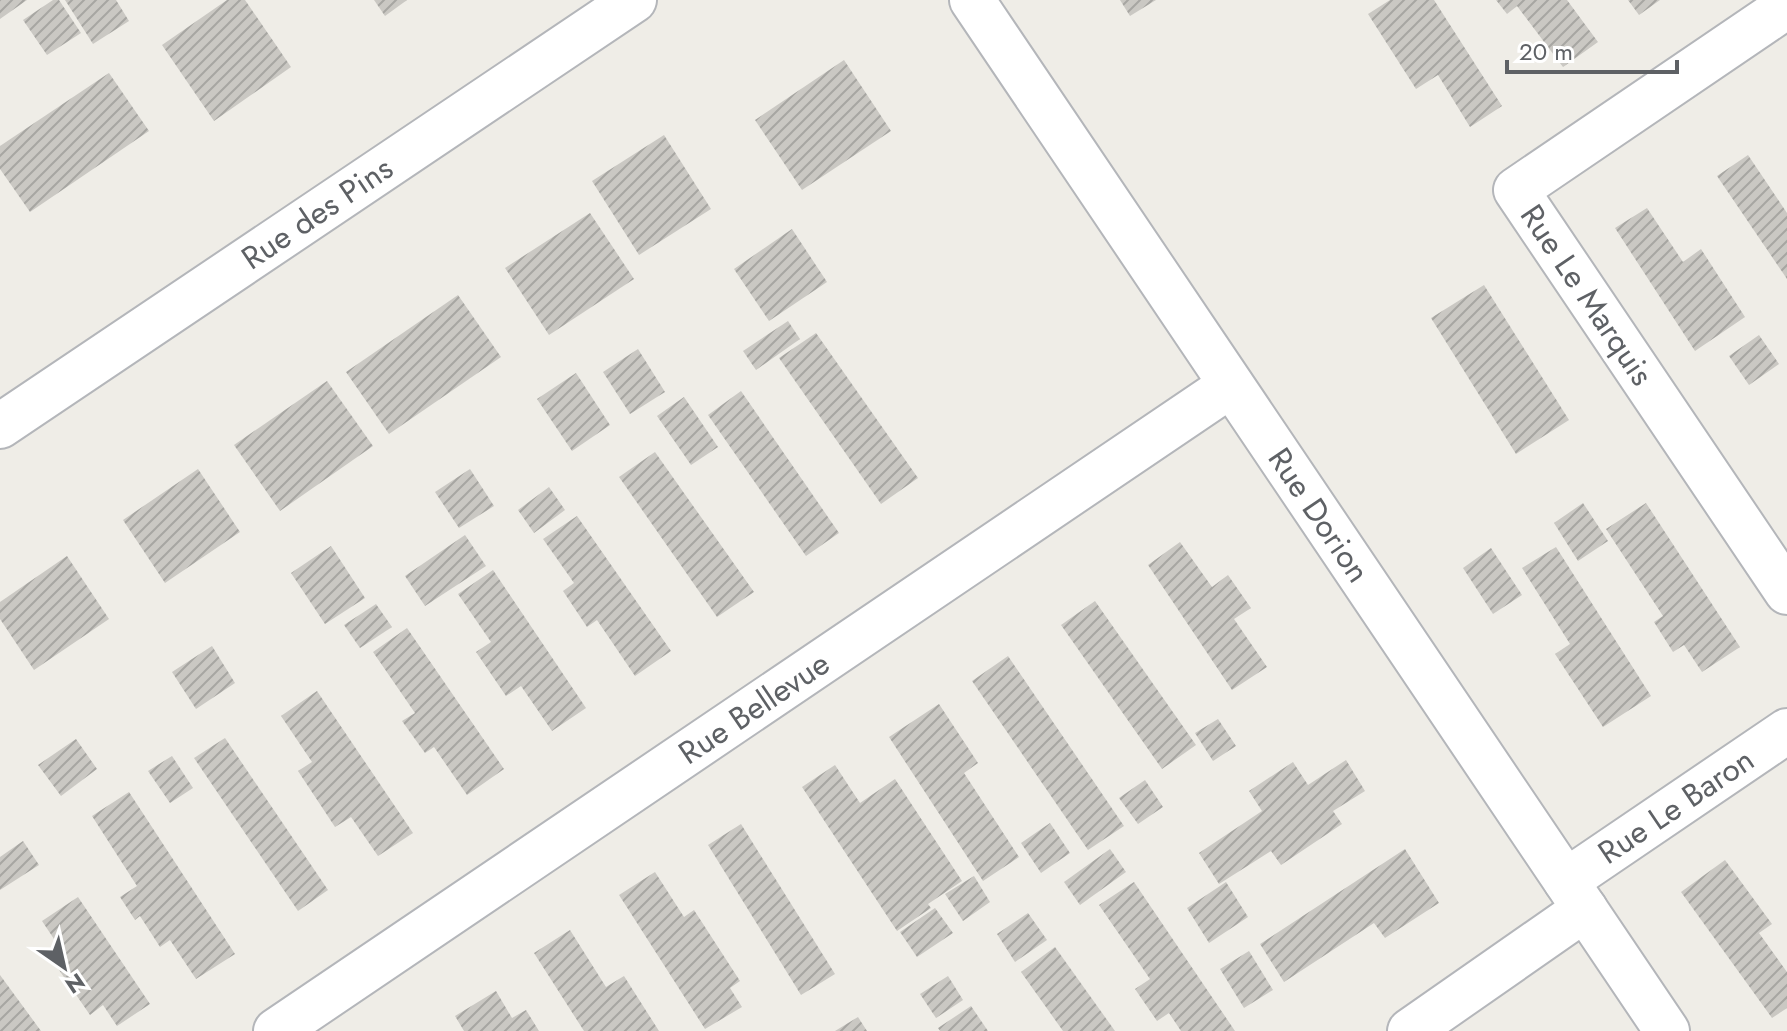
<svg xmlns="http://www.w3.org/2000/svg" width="1787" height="1031" font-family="Jost,sans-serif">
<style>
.building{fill:url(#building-hatch)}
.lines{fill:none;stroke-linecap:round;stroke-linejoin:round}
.street-casing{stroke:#b4b6ba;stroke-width:48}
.street{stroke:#fff;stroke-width:44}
.labels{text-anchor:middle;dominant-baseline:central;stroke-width:8;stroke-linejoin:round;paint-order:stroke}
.street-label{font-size:32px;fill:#5e6165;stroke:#fff}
</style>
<defs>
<pattern id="building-hatch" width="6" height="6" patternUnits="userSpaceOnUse" patternTransform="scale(2)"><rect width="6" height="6" fill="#cac8c3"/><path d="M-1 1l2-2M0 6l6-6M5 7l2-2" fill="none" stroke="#a7a6a2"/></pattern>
</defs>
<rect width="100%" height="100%" fill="#efede7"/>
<g class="building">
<path d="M0 0H27L0 19Z"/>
<path d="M53 0H59L81 33 47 55 23 20Z"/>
<path d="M65 0H116L129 21 93 44Z"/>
<path d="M227 0H245L291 67 214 121 162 45Z"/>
<path d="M374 0H407L385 16Z"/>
<path d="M1120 0H1156L1130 16Z"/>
<path d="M1390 0H1434L1502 106 1470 127 1438 75 1416 89 1368 14Z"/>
<path d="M1496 0H1567L1598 42 1563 67 1517 6 1507 14Z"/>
<path d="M1628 0H1660L1639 15Z"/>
<path d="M844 60 891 131 802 190 755 120Z"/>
<path d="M109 73 149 131 30 212 0 169V146Z"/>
<path d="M664 135 711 209 639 255 592 181Z"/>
<path d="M1748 155 1787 213V279L1717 176Z"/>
<path d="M1647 208 1683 262 1701 249 1745 317 1695 351 1615 228Z"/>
<path d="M590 213 634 279 549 335 505 268Z"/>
<path d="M792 229 827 282 769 321 734 269Z"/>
<path d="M1484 285 1569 420 1516 454 1431 318Z"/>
<path d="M458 295 501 357 389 434 346 372Z"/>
<path d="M788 321 800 339 756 370 743 351Z"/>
<path d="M816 333 918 478 881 504 779 358Z"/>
<path d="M1759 335 1779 364 1749 385 1729 356Z"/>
<path d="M638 349 665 392 630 414 603 372Z"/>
<path d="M576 373 610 425 572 451 537 399Z"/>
<path d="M327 381 373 446 280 511 234 445Z"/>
<path d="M741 391 839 533 806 556 708 415Z"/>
<path d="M684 397 718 447 691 465 657 416Z"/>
<path d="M655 452 754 592 717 617 619 477Z"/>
<path d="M198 469 240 532 165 583 123 520Z"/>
<path d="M470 469 494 506 459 528 435 492Z"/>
<path d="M549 487 565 510 534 533 518 510Z"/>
<path d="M1583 503 1608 541 1578 561 1554 523Z"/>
<path d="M1646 503 1740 647 1702 672 1684 645 1673 652 1654 622 1663 616 1606 529Z"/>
<path d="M577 516 671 651 635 676 597 620 587 627 563 591 574 583 543 539Z"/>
<path d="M465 535 486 566 425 606 405 576Z"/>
<path d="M1180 542 1212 587 1228 575 1251 608 1234 619 1267 667 1232 690 1148 565Z"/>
<path d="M331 546 365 598 325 624 291 573Z"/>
<path d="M1556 547 1651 696 1603 727 1555 654 1570 644 1522 568Z"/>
<path d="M1491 548 1522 595 1493 614 1463 568Z"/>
<path d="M67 556 109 619 34 670 0 619V602Z"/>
<path d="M493 570 586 708 552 731 521 686 506 696 476 652 491 642 458 594Z"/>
<path d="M1095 601 1196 745 1162 769 1061 625Z"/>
<path d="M376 604 392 627 360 648 344 625Z"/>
<path d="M407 628 504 769 467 795 434 747 425 753 402 721 415 713 373 652Z"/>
<path d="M212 646 235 683 196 709 172 672Z"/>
<path d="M1008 656 1124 826 1088 850 972 681Z"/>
<path d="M317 691 413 833 378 856 351 817 335 827 298 771 312 762 281 716Z"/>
<path d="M939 704 978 763 964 773 1019 857 983 881 889 737Z"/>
<path d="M1218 719 1236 746 1213 761 1195 733Z"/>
<path d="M225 738 328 890 298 911 194 758Z"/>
<path d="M76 739 97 769 61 796 38 765Z"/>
<path d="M172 756 193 788 170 803 148 771Z"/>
<path d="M1346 760 1365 791 1333 811 1342 824 1281 865 1271 851 1219 884 1199 853 1262 811 1249 791 1293 762 1308 785Z"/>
<path d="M835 765 860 803 895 779 962 881 928 904 931 908 897 931 802 787Z"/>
<path d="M1145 780 1163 807 1138 824 1119 798Z"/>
<path d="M129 792 235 954 196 979 170 940 160 947 140 916 135 920 120 897 137 886 92 816Z"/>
<path d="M1050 823 1070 853 1041 873 1021 843Z"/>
<path d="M741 824 835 974 801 995 708 845Z"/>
<path d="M23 841 39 865 0 890V857Z"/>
<path d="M1110 849 1126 872 1080 905 1064 882Z"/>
<path d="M1405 849 1439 903 1385 938 1374 923 1284 982 1260 944Z"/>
<path d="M1725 860 1772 924 1759 933 1787 972V1008L1772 1018 1681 892Z"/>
<path d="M655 872 684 917 694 910 740 981 730 988 742 1007 705 1029 619 895Z"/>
<path d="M974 876 990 902 963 921 945 894Z"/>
<path d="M1134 882 1235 1031H1181L1169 1013 1157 1021 1135 989 1150 979 1099 905Z"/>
<path d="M1226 882 1248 917 1209 943 1187 908Z"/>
<path d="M78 897 150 1004 117 1026 103 1005 90 1015 57 967 68 960 42 921Z"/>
<path d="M935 908 953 933 917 957 900 932Z"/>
<path d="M1028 913 1047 940 1015 962 997 934Z"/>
<path d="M570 930 606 987 624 976 659 1031H584L534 953Z"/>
<path d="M1055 947 1115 1031H1063L1021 972Z"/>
<path d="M1249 951 1273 990 1244 1008 1220 969Z"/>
<path d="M0 975 41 1031H0Z"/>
<path d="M948 976 963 1000 936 1018 920 994Z"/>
<path d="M496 991 512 1018 526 1010 539 1031H464L455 1016Z"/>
<path d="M971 1006 988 1031H940L938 1028Z"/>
<path d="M858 1017 867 1031H835Z"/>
</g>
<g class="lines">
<defs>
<g id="street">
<path d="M972 0 1667 1031"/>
<path d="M1787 6 1516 190 1787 592"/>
<path d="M0 426 634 0"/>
<path d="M1566 881 1787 731"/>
<path d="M276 1031 1231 385"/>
<path d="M1410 1031 1585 909"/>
</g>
</defs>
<use href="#street" class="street-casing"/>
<use href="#street" class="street"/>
</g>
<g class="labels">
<g class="street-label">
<text transform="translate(317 213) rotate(-34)">Rue des Pins</text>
<text transform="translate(1587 295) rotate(56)">Rue Le Marquis</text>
<text transform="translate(1319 515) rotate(56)">Rue Dorion</text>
<text transform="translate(754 708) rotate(-34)">Rue Bellevue</text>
<text transform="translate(1676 806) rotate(-34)">Rue Le Baron</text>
</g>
</g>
<g transform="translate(64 967) rotate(146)" stroke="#ffffff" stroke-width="6" paint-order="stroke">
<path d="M0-6L14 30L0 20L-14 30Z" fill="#5e6165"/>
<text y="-12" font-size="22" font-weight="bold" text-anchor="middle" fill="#5e6165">N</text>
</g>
<path d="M1507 60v12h170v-12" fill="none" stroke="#5e6165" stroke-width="4"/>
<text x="1519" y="60" font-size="24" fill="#5e6165" stroke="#ffffff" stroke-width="6" paint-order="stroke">20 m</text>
</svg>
